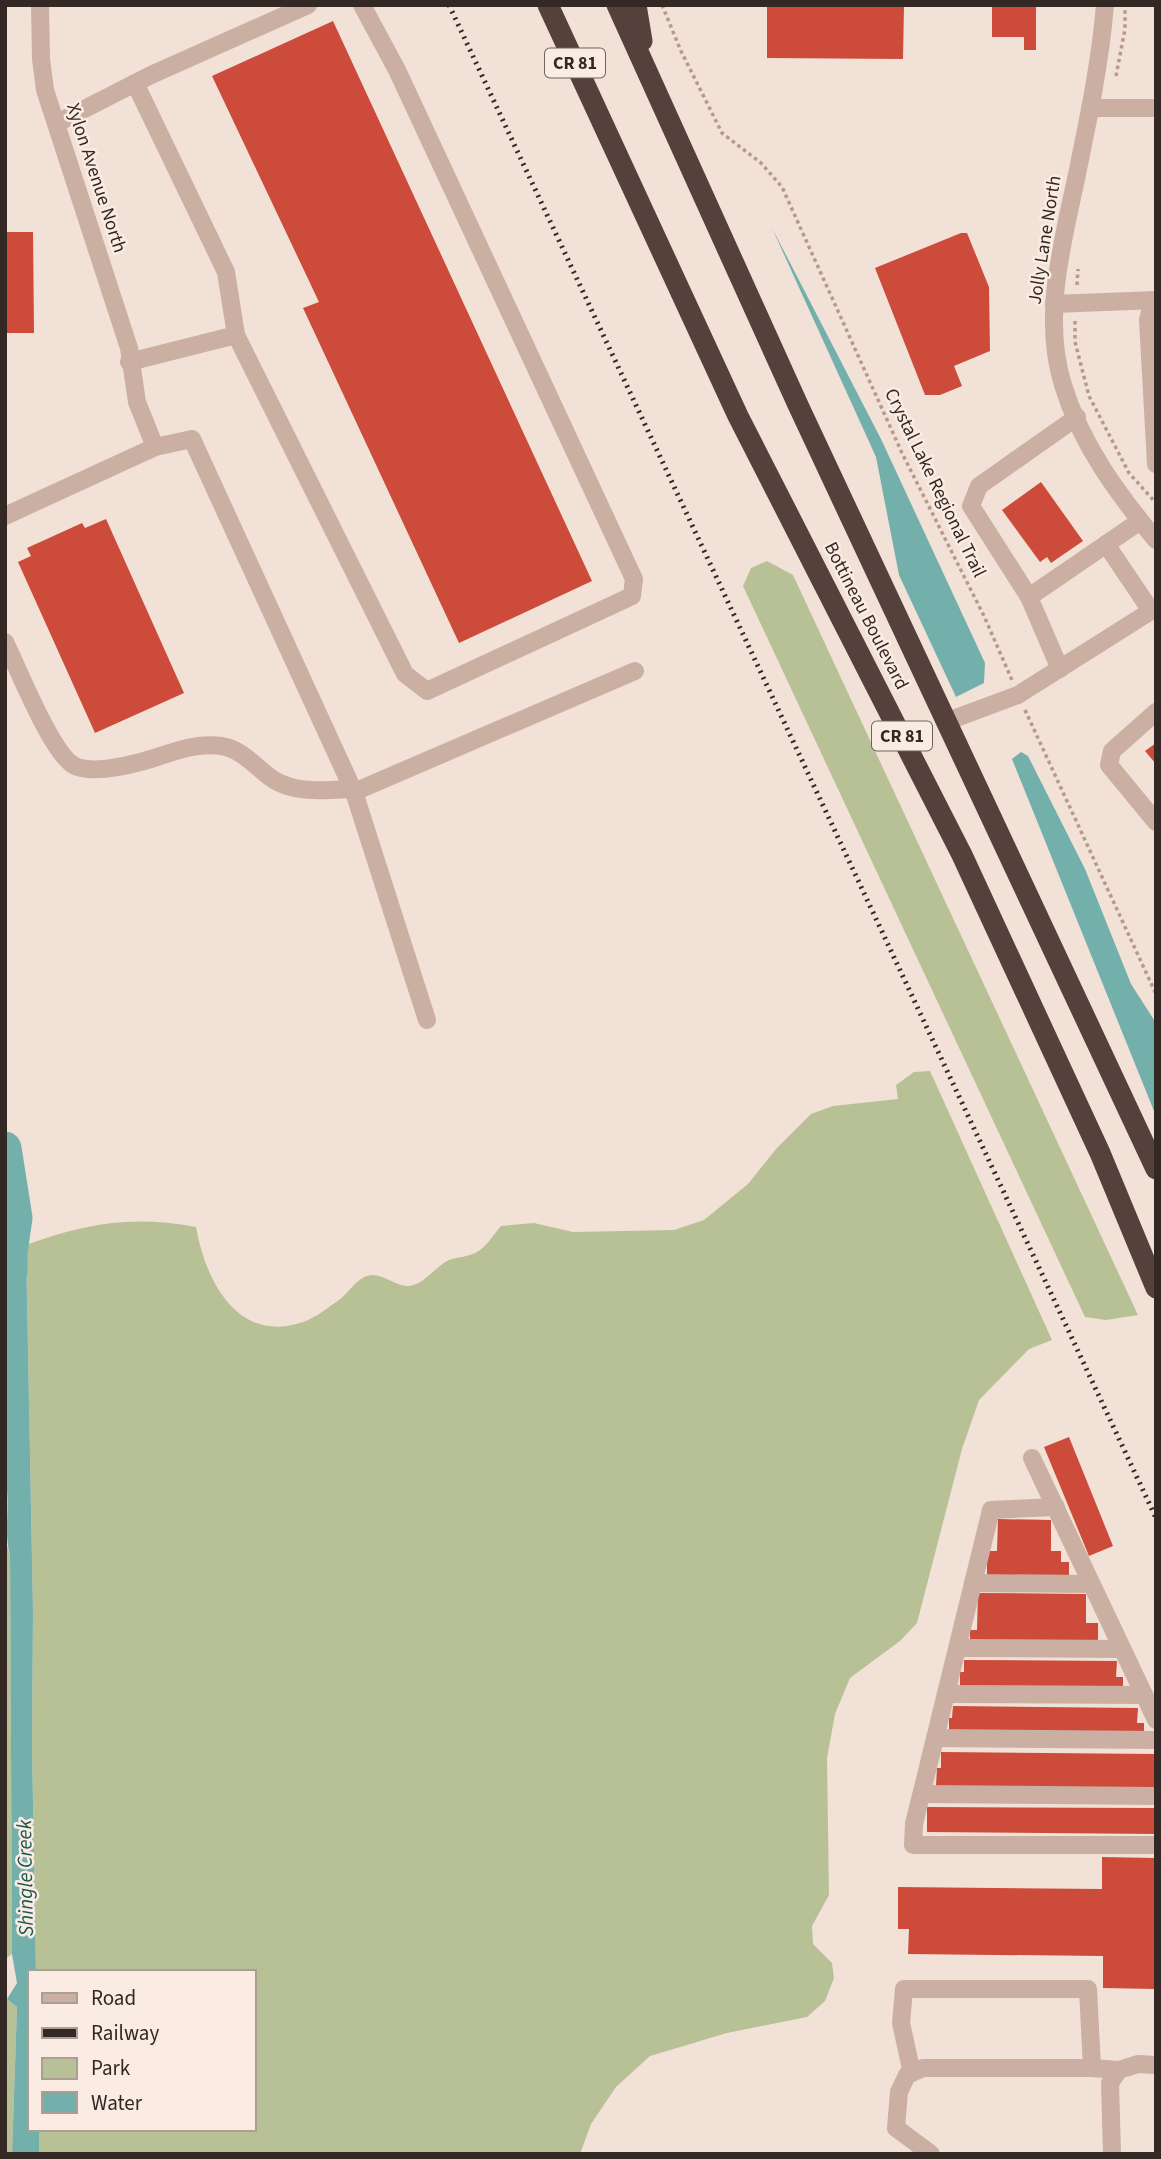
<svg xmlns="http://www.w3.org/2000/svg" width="1161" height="2159" font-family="'Source Sans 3',sans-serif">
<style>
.green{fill:#b8c196}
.water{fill:#74b0ab}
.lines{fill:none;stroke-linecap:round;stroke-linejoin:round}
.river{stroke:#74b0ab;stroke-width:33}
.building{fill:#cc4b3a}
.path{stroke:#b6998c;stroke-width:3.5;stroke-dasharray:3.5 3.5;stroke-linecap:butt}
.minor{stroke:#caafa2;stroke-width:18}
.highway{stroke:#55403b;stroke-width:21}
.rail{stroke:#342825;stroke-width:5;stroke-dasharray:2 5;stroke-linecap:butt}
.labels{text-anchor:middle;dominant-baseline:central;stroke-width:5;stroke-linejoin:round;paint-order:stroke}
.shield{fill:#faece2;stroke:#6f635e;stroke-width:2}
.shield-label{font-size:18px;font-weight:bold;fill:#342825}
.street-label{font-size:19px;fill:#342825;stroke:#faece2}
.water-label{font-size:21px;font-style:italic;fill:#195753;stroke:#faece2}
</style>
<rect width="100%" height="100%" fill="#f2e1d6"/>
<g class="green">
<path d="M767 561 793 575 1138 1315 1106 1320 1085 1317 743 586 751 568Z"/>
<path d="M930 1071 1052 1340 1029 1349 979 1400 962 1449 917 1623 900 1641 850 1678 835 1714 827 1758 829 1895 812 1926 813 1944 832 1963 834 1978 825 2001 807 2017 727 2033 650 2056 616 2087 591 2124 580 2154H39V2129H254V1972H36L32 1745 33 1612 26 1245C86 1223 132 1215 196 1227 205 1280 238 1345 303 1322 315 1318 329 1307 339 1300 350 1292 358 1275 373 1275 385 1275 397 1287 409 1286 427 1283 434 1267 449 1260 457 1257 467 1257 475 1253 486 1248 493 1235 501 1226L534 1223 573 1232 674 1230 704 1220 748 1184 776 1149 811 1114 833 1106 898 1099 896 1085 914 1072Z"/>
<path d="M5 1539 10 1555 12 1954 5 1959Z"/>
<path d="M7 1999 17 2007 12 2154H5V2012Z"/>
</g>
<g class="water">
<path d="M772 228 881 439 985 663 984 683 956 697 899 575 876 457Z"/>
<path d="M1021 752 1028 756 1085 869 1131 984 1156 1023V1116L1012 759Z"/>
<path d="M21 1218 26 1245 33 1612 32 1745 36 1972H30V2129H39V2154H12L17 2007 7 1999 17 1983 12 1954 10 1555C4 1533 9 1514 7 1491 3 1407 5 1322 5 1238Z"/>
</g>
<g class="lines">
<path class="river" d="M5 1148 16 1218 11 1252V1271"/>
</g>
<g class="building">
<path d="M767 5H904L903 59 767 58Z"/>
<path d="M992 5H1036V50H1024V37H992Z"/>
<path d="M333 21 592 581 459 643 303 308 319 302 212 76Z"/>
<path d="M5 232H33L34 333H5Z"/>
<path d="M961 233H967L989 287 990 351 954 366 962 386 940 395H925L875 268Z"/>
<path d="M1041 482 1083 541 1051 563 1047 557 1040 562 1002 510Z"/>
<path d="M106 519 184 693 95 733 18 562 31 556 27 548 82 523 85 528Z"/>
<path d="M1156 743V764L1145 751Z"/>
<path d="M1069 1437 1113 1546 1089 1556 1044 1447Z"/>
<path d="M998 1519 1051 1520V1551H1061V1562H1069V1575H987V1551H997Z"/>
<path d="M978 1593 1086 1594V1623H1098V1641L970 1640V1630H977Z"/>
<path d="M964 1660 1117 1661 1116 1677H1123V1687L960 1686V1672H964Z"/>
<path d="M953 1706 1138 1708 1137 1723H1144V1733L949 1731V1718H952Z"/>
<path d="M941 1752 1156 1754V1788L936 1786 937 1768H941Z"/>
<path d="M927 1807 1156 1808V1834L927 1832Z"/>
<path d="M1102 1857 1156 1858V1989L1103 1988V1956L908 1954 909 1929H898V1887L1102 1889Z"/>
</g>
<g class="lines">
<g class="path">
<path d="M662 5 681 51 722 133 761 163 782 187 902 453 984 616 1012 680"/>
<path d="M1116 76 1125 29V5"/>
<path d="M1077 285 1078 269"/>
<path d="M1075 321V342L1089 396 1129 473 1156 503"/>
<path d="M1025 710 1156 994"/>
</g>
<g class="minor">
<path d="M1105 5C1100 64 1088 121 1076 179 1062 245 1042 318 1063 385 1081 444 1117 493 1156 540"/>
<path d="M135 83 226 272 236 335"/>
<path d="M1090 108H1156"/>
<path d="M57 123 151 75 308 5"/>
<path d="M1153 300 1148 320 1156 464"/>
<path d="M1054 304 1156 300"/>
<path d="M129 362 236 335 405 674 427 691 632 596 634 579 397 70 362 5"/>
<path d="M155 447 192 439 354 792 427 1020"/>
<path d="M5 516 155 447 137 402 129 348 45 90 41 59 40 5"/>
<path d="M1029 597 1140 521"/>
<path d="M5 642C18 668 52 755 75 766 93 774 126 766 144 761 169 754 194 742 221 746 243 749 257 769 274 780 297 794 327 790 352 789"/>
<path d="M1060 669 1029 597 971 506 979 486 1077 417"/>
<path d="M1156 712 1112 751 1109 765 1156 822"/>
<path d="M948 721 1018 695 1151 611 1106 544"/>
<path d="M354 792 635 671"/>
<path d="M1032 1458 1156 1720"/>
<path d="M1056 1507 991 1510 914 1824 913 1845H1156"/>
<path d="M973 1583 1091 1584"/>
<path d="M958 1648 1122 1649"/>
<path d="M946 1694 1144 1695"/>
<path d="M935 1738 1156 1740"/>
<path d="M922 1794 1156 1796"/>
<path d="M912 2073 901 2023 904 1989H1088L1092 2068"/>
<path d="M931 2154 896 2128 899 2092 907 2075 923 2068H1092L1119 2070 1138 2064 1156 2065"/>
<path d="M1112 2154 1110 2083 1119 2070"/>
</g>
<g class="highway">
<path d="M548 5 738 416 962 855 1100 1153 1156 1288"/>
<path d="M617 5 798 405 1156 1169"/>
<path d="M636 5 642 41"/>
</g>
<path class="rail" d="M449 5 1156 1518"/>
</g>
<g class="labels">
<g class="shield">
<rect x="545" y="48.5" width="60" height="29" rx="5"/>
<rect x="872" y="721.5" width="60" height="29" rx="5"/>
</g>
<g class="shield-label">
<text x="575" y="63">CR 81</text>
<text x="902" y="736">CR 81</text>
</g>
<g class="street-label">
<text transform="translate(96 178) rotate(72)">Xylon Avenue North</text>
<text transform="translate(1045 240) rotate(-81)">Jolly Lane North</text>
<text transform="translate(935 483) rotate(64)">Crystal Lake Regional Trail</text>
<text transform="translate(866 616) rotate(63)">Bottineau Boulevard</text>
</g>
<g class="water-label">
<text transform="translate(25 1878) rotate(-91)">Shingle Creek</text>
</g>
</g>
<rect width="1161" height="2159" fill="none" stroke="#342825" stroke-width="14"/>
<rect x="28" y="1970" width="228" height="161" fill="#faece2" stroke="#ab9e96" stroke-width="2"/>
<rect x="42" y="1993" width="35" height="10" fill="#caafa2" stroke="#ab9e96" stroke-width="2"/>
<text x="91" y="2005" font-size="21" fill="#342825">Road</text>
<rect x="42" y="2028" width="35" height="10" fill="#342825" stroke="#ab9e96" stroke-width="2"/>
<text x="91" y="2040" font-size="21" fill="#342825">Railway</text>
<rect x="42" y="2058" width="35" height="21" fill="#b8c196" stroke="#ab9e96" stroke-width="2"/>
<text x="91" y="2075" font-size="21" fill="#342825">Park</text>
<rect x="42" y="2092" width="35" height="21" fill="#74b0ab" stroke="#ab9e96" stroke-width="2"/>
<text x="91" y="2110" font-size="21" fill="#342825">Water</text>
</svg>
